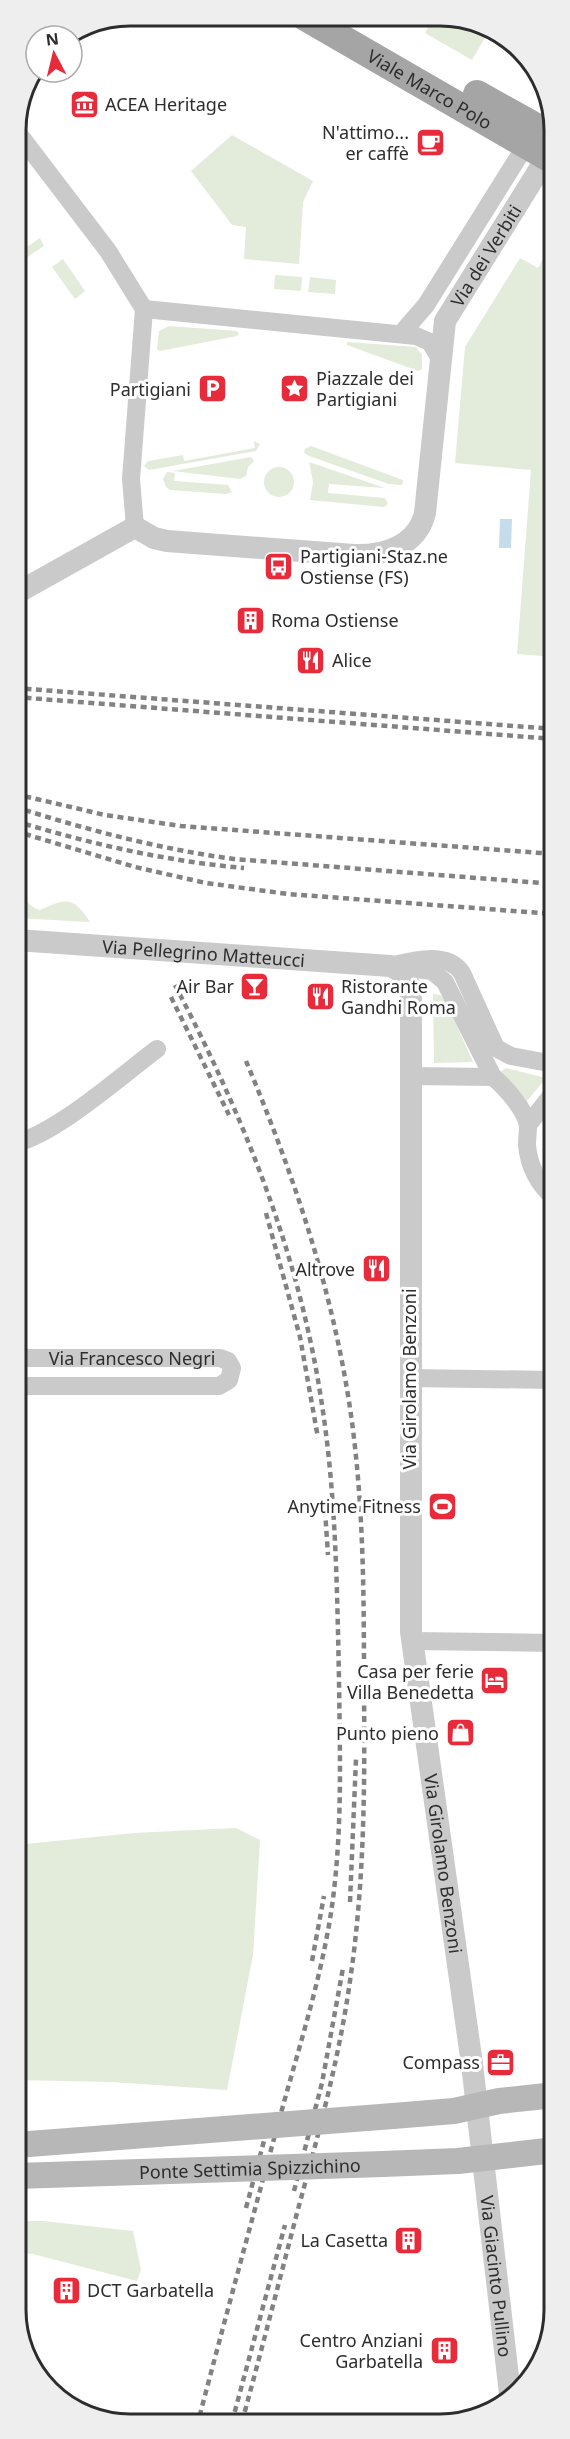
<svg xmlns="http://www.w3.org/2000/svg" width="570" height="2439" font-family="'Noto Sans',sans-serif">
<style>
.green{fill:#e3ebda}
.water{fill:#c5ddeb}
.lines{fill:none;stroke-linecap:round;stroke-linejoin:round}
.minor{stroke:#cacaca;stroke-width:18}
.tertiary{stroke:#cacaca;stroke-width:22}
.secondary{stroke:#b7b7b7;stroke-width:26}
.primary{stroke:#a5a5a5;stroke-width:28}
.rail{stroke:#828282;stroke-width:4.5;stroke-dasharray:6 4.5;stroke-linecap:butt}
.secondary-bridge{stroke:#b7b7b7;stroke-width:26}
.labels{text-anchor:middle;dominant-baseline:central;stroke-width:6;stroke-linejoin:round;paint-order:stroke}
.street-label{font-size:18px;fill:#2d2d2d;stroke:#fff}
.poi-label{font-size:18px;fill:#2d2d2d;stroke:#fff;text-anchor:end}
.rim{fill:none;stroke:#2d2d2d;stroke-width:3}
</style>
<rect width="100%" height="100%" fill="#fff"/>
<g class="green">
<path d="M449 19H470L489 31 472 60 425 33 432 21 444 27Z"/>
<path d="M232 135 313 181 303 202 299 264 244 259 246 227 232 225 191 171Z"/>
<path d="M40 238 44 246 15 265V255Z"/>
<path d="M554 240V657L517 654 531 470 455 463 465 347 520 258 538 268Z"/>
<path d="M63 259 85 291 75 299 52 267Z"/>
<path d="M275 275 302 277 301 291 274 289Z"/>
<path d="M310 277 336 280 335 294 308 292Z"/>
<path d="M169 326 237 331 239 334 237 336 160 351 157 349 159 331Z"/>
<path d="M347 342 416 347 422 355V369L418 371 347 345Z"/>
<path d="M254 441 260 444 256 451 149 470 144 466 148 461 183 455 184 461 255 448Z"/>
<path d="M311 446 403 480V483L401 485 389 484 309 456 304 453 305 449Z"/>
<path d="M251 457 254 461 248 467 246 476 240 479 173 471Z"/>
<path d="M309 462 385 488 329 484 328 493 385 498 388 504 384 507 310 500 313 482Z"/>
<circle cx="279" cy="482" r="15"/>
<path d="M167 472 175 473 174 481 228 485 232 492 226 494 170 490 166 487 163 479Z"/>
<path d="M15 871 19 872C22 889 21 904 40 910 67 898 73 896 90 922L16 918Z"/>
<path d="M433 994 440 995 445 999 473 1062 434 1063Z"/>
<path d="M506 1068 546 1078 527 1101 500 1072Z"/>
<path d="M554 1121V1174C546 1155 545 1140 554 1121Z"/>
<path d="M236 1828 260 1840 253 1955 227 2090 112 2082 16 2080V1845L134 1833Z"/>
<path d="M16 2221H43L133 2231 141 2270 137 2281 33 2254 16 2252Z"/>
</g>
<path class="water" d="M500 519H512L511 548H499Z"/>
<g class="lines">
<g class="minor">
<path d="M15 129 108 251 144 309"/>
<path d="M144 309 416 336 430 342 440 359"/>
<path d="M401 334 426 305 521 153 527 146 537 141"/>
<path d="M135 527 131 479 144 309"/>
<path d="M390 966C411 961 447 950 462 973L496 1048 511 1056 554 1064"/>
<path d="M409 968 432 971 445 982 493 1077"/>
<path d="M410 1076 493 1077C505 1087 526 1110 528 1126 528 1132 527 1139 527 1145 529 1167 538 1184 554 1198"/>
<path d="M528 1125 554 1092"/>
<path d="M16 1143C57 1133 121 1076 157 1049"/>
<path id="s1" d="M16 1358H220L228 1361 232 1368 229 1380 219 1386H16"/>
<path d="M409 1378 554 1380"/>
<path d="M412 1641 555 1643"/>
</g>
<g class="tertiary">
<path id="s2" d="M15 594 135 527 154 538 167 541 354 555C384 556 417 546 425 513L445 321 547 157"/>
<path id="s3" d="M16 940 390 966C407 973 410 981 411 999V1632L472 2064 510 2394"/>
</g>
<g class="secondary">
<path d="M393 2116 454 2111 499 2101 555 2095"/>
<path d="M383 2164 458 2161 555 2150"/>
</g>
<g class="primary">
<path id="s4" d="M305 17 554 161"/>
<path d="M477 94 554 137"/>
</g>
<g class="rail">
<path d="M15 688 554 729"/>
<path d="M15 697 554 739"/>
<path d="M15 794 105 815 181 826 554 854"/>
<path d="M15 807C88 830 159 849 234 859L554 884"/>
<path d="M15 821C91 844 165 861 244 868"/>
<path d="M15 831 135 867 206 883 288 894 554 914"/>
<path d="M175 985C244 1117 300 1256 322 1405 336 1496 337 1587 339 1679 340 1761 343 1844 329 1925 318 1988 298 2051 281 2113 253 2216 225 2319 198 2422"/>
<path d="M171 997 229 1115"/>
<path d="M266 1213 300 1337 318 1438"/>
<path d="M325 1510 328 1555"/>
<path d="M350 1902 356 1759"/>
<path d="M312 1961 324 1896"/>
<path d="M294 2191 322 2083 343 1968"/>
<path d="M246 2208 268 2126"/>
<path d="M232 2422 285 2225"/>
<path d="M242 2422C261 2352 279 2282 297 2213 318 2136 339 2059 350 1981 364 1886 365 1790 364 1694 364 1599 364 1503 350 1408 332 1288 293 1173 246 1061"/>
</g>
<g class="secondary-bridge">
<path d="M16 2145 393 2116"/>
<path id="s5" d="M16 2176 383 2164"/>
</g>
</g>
<defs>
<symbol id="museum-square" viewBox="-11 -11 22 22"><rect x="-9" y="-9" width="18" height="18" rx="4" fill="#e82b3a" stroke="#fff"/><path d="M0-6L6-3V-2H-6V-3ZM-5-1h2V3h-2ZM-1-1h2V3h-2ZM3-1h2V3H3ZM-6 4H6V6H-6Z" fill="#fff"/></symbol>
<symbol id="cafe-square" viewBox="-11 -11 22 22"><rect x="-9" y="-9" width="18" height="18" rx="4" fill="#e82b3a" stroke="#fff"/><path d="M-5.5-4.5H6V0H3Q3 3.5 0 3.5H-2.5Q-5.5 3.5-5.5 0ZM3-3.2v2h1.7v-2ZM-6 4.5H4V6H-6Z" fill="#fff"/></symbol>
<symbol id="sight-square" viewBox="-11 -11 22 22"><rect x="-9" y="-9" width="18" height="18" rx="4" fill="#e82b3a" stroke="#fff"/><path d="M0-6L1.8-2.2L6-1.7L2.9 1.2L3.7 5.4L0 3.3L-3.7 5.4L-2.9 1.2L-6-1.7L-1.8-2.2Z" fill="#fff"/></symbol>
<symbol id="parking-square" viewBox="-11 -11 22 22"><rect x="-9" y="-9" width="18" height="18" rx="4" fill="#e82b3a" stroke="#fff"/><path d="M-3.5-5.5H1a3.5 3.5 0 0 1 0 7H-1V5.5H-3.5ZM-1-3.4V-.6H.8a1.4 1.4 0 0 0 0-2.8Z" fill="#fff"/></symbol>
<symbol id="bus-square" viewBox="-11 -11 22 22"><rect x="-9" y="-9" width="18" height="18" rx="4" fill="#e82b3a" stroke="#fff"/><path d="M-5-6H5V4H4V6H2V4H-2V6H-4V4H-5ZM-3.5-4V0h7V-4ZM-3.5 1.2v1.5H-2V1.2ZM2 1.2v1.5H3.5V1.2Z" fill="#fff"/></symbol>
<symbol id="building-square" viewBox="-11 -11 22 22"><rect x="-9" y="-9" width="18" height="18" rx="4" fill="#e82b3a" stroke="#fff"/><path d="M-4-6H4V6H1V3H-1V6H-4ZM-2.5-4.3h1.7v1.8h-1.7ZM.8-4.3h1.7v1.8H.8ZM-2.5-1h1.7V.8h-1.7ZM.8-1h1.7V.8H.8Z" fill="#fff"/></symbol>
<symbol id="restaurant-square" viewBox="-11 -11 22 22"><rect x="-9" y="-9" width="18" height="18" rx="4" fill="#e82b3a" stroke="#fff"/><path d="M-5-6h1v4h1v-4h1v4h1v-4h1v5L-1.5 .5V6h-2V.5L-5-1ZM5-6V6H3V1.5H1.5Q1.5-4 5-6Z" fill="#fff"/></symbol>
<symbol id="bar-square" viewBox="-11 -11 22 22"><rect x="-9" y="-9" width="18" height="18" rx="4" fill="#e82b3a" stroke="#fff"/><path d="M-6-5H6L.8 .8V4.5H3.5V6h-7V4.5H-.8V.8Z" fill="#fff"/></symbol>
<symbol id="stadium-square" viewBox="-11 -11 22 22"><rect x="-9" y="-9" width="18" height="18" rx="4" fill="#e82b3a" stroke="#fff"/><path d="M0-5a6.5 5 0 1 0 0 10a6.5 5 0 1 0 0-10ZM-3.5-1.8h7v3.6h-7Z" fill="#fff"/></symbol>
<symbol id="hotel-square" viewBox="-11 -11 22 22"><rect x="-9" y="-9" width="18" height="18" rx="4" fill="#e82b3a" stroke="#fff"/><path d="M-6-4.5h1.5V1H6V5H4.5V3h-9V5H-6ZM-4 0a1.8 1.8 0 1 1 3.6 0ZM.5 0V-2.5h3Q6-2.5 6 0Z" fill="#fff"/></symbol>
<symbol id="shop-square" viewBox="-11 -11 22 22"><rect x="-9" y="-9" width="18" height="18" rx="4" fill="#e82b3a" stroke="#fff"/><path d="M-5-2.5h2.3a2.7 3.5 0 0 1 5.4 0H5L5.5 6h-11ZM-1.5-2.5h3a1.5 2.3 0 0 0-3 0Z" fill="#fff"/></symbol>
<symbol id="office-square" viewBox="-11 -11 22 22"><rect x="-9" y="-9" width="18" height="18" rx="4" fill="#e82b3a" stroke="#fff"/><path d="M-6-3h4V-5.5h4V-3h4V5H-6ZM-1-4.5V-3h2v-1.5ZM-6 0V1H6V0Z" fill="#fff"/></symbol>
</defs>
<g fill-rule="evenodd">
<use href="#museum-square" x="68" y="88" width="33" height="33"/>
<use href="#cafe-square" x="414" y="126" width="33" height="33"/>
<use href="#sight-square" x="278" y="372" width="33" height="33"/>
<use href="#parking-square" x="196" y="372" width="33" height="33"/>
<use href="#bus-square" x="262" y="550" width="33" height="33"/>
<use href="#building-square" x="234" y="604" width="33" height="33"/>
<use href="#restaurant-square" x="294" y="644" width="33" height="33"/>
<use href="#bar-square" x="238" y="970" width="33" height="33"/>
<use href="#restaurant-square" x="304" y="980" width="33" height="33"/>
<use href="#restaurant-square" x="360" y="1252" width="33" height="33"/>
<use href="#stadium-square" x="426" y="1490" width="33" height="33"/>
<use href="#hotel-square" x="478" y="1664" width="33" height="33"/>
<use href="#shop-square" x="444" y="1716" width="33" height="33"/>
<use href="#office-square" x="484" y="2046" width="33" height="33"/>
<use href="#building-square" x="392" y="2224" width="33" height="33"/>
<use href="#building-square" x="50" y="2274" width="33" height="33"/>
<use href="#building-square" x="428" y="2334" width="33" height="33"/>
</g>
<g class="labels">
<g class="street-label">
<text stroke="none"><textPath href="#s4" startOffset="144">Viale Marco Polo</textPath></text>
<text stroke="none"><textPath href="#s2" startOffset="720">Via dei Verbiti</textPath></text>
<text stroke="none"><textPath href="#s3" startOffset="188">Via Pellegrino Matteucci</textPath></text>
<text stroke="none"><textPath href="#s1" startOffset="116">Via Francesco Negri</textPath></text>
<text transform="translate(409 1379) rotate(-90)">Via Girolamo Benzoni</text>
<text stroke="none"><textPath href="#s3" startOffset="1284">Via Girolamo Benzoni</textPath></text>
<text stroke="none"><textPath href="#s5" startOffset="234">Ponte Settimia Spizzichino</textPath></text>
<text stroke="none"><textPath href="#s3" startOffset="1700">Via Giacinto Pullino</textPath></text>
</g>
<g class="poi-label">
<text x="105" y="104" text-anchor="start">ACEA Heritage</text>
<text x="409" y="132">N'attimo...<tspan x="409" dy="21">er caffè</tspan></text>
<text x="316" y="378" text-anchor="start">Piazzale dei<tspan x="316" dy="21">Partigiani</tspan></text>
<text x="191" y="389">Partigiani</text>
<text x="300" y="556" text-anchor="start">Partigiani-Staz.ne<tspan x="300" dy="21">Ostiense (FS)</tspan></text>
<text x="271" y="620" text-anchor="start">Roma Ostiense</text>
<text x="332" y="660" text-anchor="start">Alice</text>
<text x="234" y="986">Air Bar</text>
<text x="341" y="986" text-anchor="start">Ristorante<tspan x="341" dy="21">Gandhi Roma</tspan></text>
<text x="355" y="1269">Altrove</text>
<text x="421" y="1506">Anytime Fitness</text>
<text x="474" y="1671">Casa per ferie<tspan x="474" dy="21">Villa Benedetta</tspan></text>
<text x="439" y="1733">Punto pieno</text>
<text x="480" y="2062">Compass</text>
<text x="388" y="2240">La Casetta</text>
<text x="87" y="2290" text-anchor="start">DCT Garbatella</text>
<text x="423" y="2340">Centro Anziani<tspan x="423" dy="21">Garbatella</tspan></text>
</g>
</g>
<path d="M0 0H570V2439H0ZM130 26H440A104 104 0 0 1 544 130V2310A104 104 0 0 1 440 2414H130A104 104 0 0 1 26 2310V130A104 104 0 0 1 130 26Z" fill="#eee" fill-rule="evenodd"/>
<path class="rim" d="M130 26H440A104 104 0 0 1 544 130V2310A104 104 0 0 1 440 2414H130A104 104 0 0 1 26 2310V130A104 104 0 0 1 130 26Z"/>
<g transform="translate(54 54) rotate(353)"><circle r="28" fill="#ffffff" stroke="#ababab" stroke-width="1.5"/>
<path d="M0-4.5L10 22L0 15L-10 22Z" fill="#e82b3a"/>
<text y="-9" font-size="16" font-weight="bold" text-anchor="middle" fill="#2d2d2d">N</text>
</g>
</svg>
